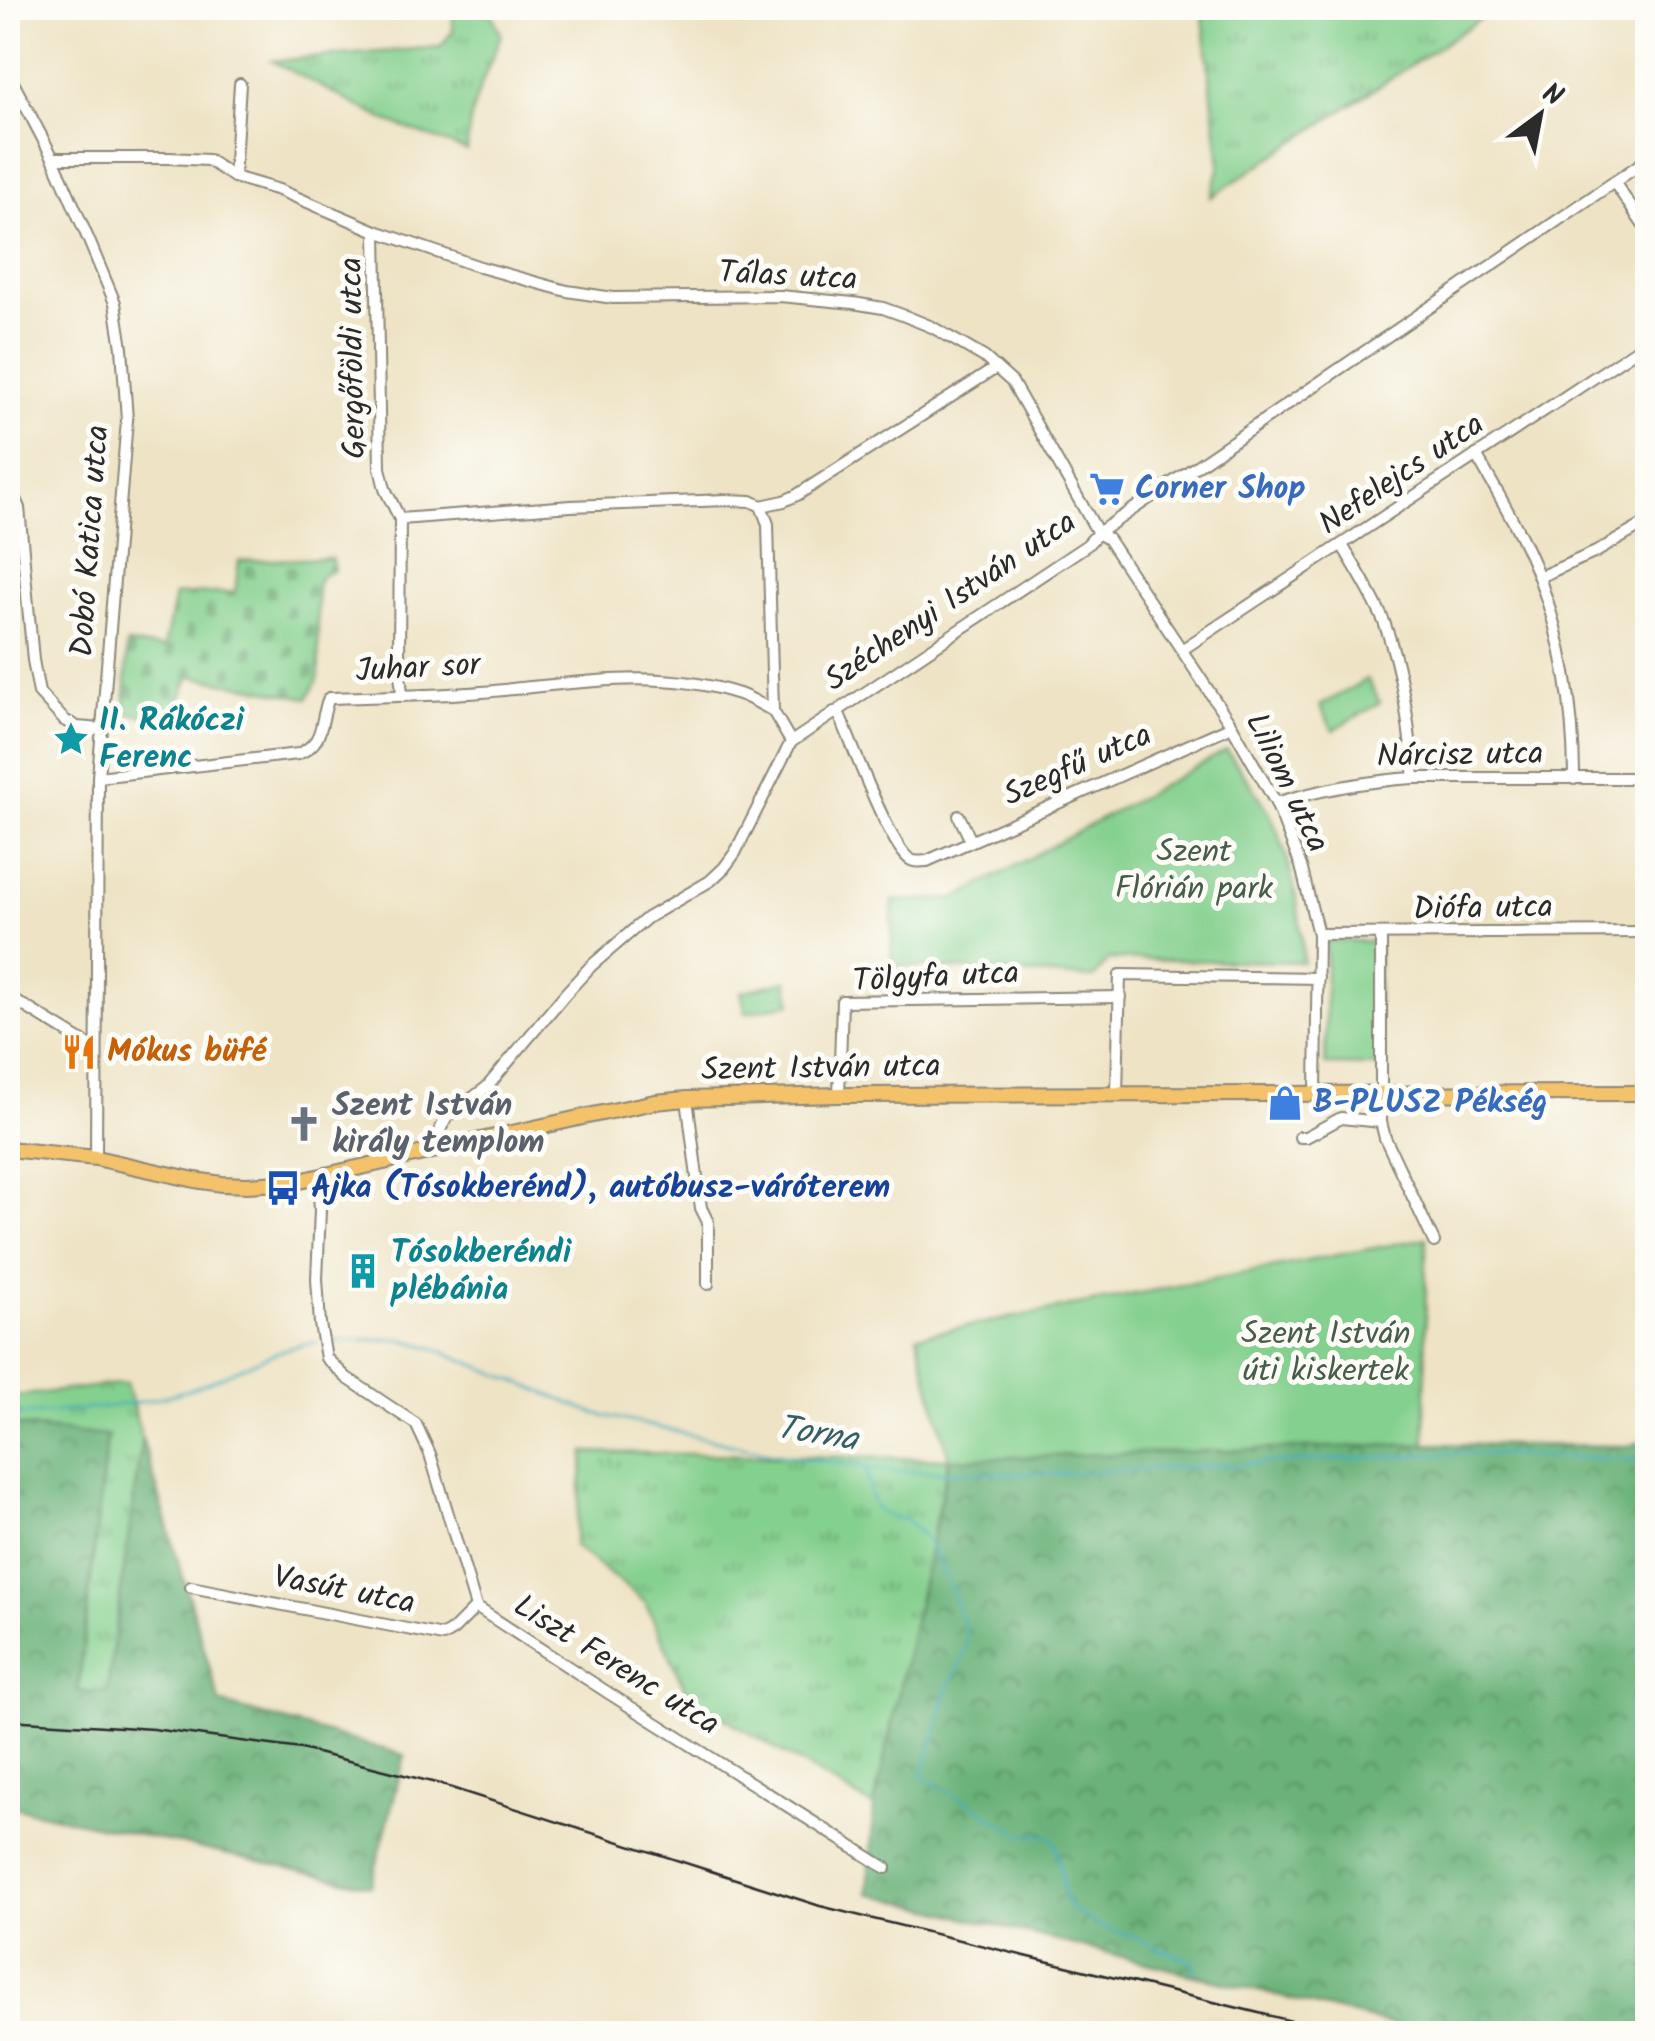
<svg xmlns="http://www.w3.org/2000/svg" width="1655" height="2041" font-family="Kalam,sans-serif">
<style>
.grass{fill:url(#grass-tufts);stroke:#587e5c;stroke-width:2.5}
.forest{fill:url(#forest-crowns);stroke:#4b6e52;stroke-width:2.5}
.cemetery{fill:url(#cemetery-stones);stroke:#587e5c;stroke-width:2.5}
.green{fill:#84d08e;stroke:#587e5c;stroke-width:2.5}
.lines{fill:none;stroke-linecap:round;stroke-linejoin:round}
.stream{stroke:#40adbe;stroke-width:2.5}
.minor-casing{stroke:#8c8778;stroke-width:14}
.major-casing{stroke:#8c8778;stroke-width:18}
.minor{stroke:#fff;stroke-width:10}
.major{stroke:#f3c26a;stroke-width:14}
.rail{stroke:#2b2b2b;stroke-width:2.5}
.labels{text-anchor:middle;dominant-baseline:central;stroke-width:10;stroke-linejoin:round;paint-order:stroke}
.street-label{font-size:32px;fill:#2b2b2b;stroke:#fdfcf7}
.shop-label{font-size:32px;font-weight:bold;fill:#366cbe;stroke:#fdfcf7;text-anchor:start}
.culture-label{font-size:32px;font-weight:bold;fill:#0d838f;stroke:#fdfcf7;text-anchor:start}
.park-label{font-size:32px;fill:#465d49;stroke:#fdfcf7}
.food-label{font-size:32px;font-weight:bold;fill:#c56008;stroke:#fdfcf7;text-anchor:start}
.worship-label{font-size:32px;font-weight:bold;fill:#5b616d;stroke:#fdfcf7;text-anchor:start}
.transit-label{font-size:32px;font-weight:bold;fill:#164399;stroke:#fdfcf7;text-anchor:start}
.water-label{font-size:35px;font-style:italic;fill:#335f66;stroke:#fdfcf7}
</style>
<defs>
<pattern id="grass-tufts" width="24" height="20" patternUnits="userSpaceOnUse" patternTransform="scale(2.5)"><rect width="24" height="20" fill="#84d08e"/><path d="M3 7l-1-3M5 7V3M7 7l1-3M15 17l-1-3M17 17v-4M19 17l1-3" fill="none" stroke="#6ca974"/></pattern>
<pattern id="forest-crowns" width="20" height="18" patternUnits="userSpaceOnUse" patternTransform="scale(2.5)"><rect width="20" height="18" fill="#6bb279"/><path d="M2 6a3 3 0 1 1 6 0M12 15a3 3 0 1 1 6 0" fill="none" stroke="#589163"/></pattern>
<pattern id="cemetery-stones" width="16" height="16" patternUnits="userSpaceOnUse" patternTransform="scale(2.5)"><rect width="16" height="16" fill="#84d08e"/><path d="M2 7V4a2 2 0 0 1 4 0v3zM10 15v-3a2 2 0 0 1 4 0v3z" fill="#6ca974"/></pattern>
</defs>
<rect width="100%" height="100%" fill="#fdfcf7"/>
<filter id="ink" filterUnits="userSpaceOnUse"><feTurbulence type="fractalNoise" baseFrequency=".01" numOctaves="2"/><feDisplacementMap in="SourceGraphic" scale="20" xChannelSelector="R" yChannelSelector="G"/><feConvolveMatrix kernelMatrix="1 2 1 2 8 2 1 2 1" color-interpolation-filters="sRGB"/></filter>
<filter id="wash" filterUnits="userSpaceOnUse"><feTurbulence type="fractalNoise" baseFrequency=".0048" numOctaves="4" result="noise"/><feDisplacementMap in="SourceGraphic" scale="40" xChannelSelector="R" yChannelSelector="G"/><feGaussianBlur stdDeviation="2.25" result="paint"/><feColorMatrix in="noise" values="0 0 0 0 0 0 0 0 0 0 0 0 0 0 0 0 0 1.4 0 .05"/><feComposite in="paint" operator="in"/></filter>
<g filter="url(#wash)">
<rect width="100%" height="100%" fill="#eee3c5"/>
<g class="grass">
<path d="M453 8H489L501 34C486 76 468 106 467 151L387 121 272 61 440 47 453 31Z"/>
<path d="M1202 8H1497L1211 197 1220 165Z"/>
<path d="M126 1383 142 1438 107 1694 78 1692 107 1437 8 1425V1397Z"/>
<path d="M585 1452 949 1459 874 1807 689 1697 645 1602 574 1546Z"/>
</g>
<g class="forest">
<path d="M8 1425 107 1436 78 1691 107 1693 142 1438 220 1703 405 1755 371 1886 8 1806Z"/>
<path d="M1647 1440V2033H1425L868 1893 874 1807 949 1459 1425 1444 1629 1446Z"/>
</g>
<path class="cemetery" d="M331 558 334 570 321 576 317 586 319 677 308 698 190 676C167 725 181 720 125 713L127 644 164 648 175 595 235 592 239 561Z"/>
<g class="green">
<path d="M1367 679 1380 703 1333 730 1320 706Z"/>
<path d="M1227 750C1241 772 1259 793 1271 816 1292 861 1301 912 1303 962L1109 959 1094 978 891 965 893 901 955 899Z"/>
<path d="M1326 941H1378L1377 1066 1325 1065Z"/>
<path d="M787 981 792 1003 746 1013 741 992Z"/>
<path d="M1426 1238 1425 1444 949 1459 917 1336Z"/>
</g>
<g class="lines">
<g class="stream">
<path d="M325 1341 400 1339 431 1347 594 1413 770 1453 889 1471 1057 1474 1457 1453 1641 1460 1648 1458"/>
<path d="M8 1416C64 1411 123 1409 178 1393 225 1380 269 1348 317 1342"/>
<path d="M867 1468 870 1494 877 1510 889 1517 905 1519 926 1538 950 1586 965 1628 966 1647 961 1662 947 1690 936 1737 922 1773 923 1778 968 1802 1018 1833 1048 1836 1055 1841 1066 1900 1072 1909 1101 1927 1134 1936 1157 1948 1192 1961 1195 1966 1194 1973"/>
</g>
</g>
</g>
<g filter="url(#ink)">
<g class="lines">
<defs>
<g id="minor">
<path d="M8 73 53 158 90 243 115 303 122 348 127 420 98 777 96 1158"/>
<path d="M53 158H169L208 160 234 177 279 190 376 231 380 468 385 489 400 519"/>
<path d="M234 177 240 84"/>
<path d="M1614 182 1648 232"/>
<path d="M376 231 480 267 567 291 613 298 780 296 853 303 883 308 905 316 932 327 984 357 1012 382 1098 533 1108 539 1232 726 1276 803 1301 866 1318 934 1316 1093"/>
<path d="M1476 455C1499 495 1524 537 1540 580 1564 645 1574 710 1574 779"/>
<path d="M8 491 14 497 19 508 33 660 39 693 64 720 77 727 102 729"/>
<path d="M761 506 784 501 797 495 996 368"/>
<path d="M1342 545C1357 570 1373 595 1384 622 1403 673 1409 725 1414 778"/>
<path d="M1539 577 1596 552 1648 522"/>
<path d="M1183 649 1648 342"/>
<path d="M402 696 399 659 400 519 571 506 726 500 751 501 761 506 768 524 773 711 791 742"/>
<path d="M834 712 840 716C851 741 891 850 911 860 917 863 920 861 927 861L1232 726"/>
<path d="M98 777 298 754C326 743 319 721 329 698 380 696 431 696 482 692 567 685 655 666 739 694 751 698 762 705 773 711"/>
<path d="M1276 803C1322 789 1366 781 1414 778H1648"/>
<path d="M959 816 971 841"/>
<path d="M1318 934 1648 932"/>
<path d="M1381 935V1122L1385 1138 1434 1242"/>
<path d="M8 998 26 1007 96 1050"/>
<path d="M1117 1094 1120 975 1318 978"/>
<path d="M839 1095 842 1001 1120 997"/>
<path d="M687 1099 701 1208 708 1222V1284"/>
<path d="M1300 1137H1306L1341 1118 1381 1122"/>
<path d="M435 1150 441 1128 447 1117 487 1087 566 993 591 966 647 918 710 881 724 868 735 853 791 742 1087 545 1098 533 1648 159"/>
<path d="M318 1176 320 1210 317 1279 320 1324 326 1358 347 1378 416 1424 430 1454 476 1607 610 1694 886 1868"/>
<path d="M191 1587 443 1636 453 1630 476 1607"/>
</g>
<path id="major" d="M8 1149 96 1158 195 1180 222 1184 247 1185 295 1182 583 1117 655 1102 687 1099 839 1095 1648 1093"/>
</defs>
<use href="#minor" class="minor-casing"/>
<use href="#major" class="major-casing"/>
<use href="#minor" class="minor"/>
<use href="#major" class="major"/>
<path class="rail" d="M8 1720 153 1729 301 1749 436 1783 820 1906 1345 2034"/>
</g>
</g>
<defs>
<symbol id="supermarket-bare" viewBox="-9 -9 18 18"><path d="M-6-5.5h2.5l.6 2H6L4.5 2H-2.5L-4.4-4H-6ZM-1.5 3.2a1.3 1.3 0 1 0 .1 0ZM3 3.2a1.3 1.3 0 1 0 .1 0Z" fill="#3f7fe0" stroke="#fdfcf7" stroke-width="2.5" paint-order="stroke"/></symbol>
<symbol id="sight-bare" viewBox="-9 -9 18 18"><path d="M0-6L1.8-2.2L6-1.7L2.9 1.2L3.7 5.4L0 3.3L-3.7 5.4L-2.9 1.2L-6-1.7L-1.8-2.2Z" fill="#0f9aa8" stroke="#fdfcf7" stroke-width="2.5" paint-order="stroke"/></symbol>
<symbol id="restaurant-bare" viewBox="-9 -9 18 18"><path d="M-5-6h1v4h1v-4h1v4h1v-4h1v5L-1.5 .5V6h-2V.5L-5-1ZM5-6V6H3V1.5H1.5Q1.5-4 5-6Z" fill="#e8710a" stroke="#fdfcf7" stroke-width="2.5" paint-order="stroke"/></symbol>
<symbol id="shop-bare" viewBox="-9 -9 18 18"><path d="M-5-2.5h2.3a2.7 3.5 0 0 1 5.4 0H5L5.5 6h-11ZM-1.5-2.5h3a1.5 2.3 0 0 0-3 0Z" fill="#3f7fe0" stroke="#fdfcf7" stroke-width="2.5" paint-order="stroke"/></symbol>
<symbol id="church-bare" viewBox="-9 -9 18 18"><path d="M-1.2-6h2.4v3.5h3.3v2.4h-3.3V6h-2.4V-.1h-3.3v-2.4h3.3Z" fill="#6b7280" stroke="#fdfcf7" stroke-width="2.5" paint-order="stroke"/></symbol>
<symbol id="bus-bare" viewBox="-9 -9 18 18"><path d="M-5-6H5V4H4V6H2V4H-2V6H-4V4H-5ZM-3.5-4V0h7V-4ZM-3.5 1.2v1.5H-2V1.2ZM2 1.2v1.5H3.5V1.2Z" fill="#1a4fb4" stroke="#fdfcf7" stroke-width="2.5" paint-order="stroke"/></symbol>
<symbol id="building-bare" viewBox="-9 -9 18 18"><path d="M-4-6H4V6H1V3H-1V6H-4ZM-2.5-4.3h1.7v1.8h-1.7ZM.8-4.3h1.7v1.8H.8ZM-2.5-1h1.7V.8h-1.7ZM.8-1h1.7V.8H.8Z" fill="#0f9aa8" stroke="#fdfcf7" stroke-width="2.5" paint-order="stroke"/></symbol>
</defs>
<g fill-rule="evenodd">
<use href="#supermarket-bare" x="1082" y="464" width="50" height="50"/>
<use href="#sight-bare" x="46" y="714" width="50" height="50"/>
<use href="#restaurant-bare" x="54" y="1027" width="50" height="50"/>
<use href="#shop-bare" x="1260" y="1078" width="50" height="50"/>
<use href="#church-bare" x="279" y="1099" width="50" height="50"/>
<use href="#bus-bare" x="258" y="1163" width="50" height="50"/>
<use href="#building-bare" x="338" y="1246" width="50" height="50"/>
</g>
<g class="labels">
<g class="street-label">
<text transform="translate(788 277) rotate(3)">Tálas utca</text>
<text transform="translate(354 358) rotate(-91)">Gergőföldi utca</text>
<text transform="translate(1402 475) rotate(-34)">Nefelejcs utca</text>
<text transform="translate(91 541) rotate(-86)">Dobó Katica utca</text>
<text transform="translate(951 602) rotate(-34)">Széchenyi István utca</text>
<text transform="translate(418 669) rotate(-3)">Juhar sor</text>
<text transform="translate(1460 756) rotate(-1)">Nárcisz utca</text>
<text transform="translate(1078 766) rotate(-24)">Szegfű utca</text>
<text transform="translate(1286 783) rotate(64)">Liliom utca</text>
<text transform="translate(1483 909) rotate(-1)">Diófa utca</text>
<text transform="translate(936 978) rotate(-3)">Tölgyfa utca</text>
<text transform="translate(821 1069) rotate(-1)">Szent István utca</text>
<text transform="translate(344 1591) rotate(11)">Vasút utca</text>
<text transform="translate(616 1666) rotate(32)">Liszt Ferenc utca</text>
</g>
<g class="shop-label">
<text x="1135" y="489">Corner Shop</text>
<text x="1313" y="1103">B-PLUSZ Pékség</text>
</g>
<g class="culture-label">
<text x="99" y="721">II. Rákóczi<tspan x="99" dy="37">Ferenc</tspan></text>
<text x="391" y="1253">Tósokberéndi<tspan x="391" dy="37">plébánia</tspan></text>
</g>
<g class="park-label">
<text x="1194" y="852">Szent<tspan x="1194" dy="37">Flórián park</tspan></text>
<text x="1326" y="1334">Szent István<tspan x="1326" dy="37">úti kiskertek</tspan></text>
</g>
<g class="food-label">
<text x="107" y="1052">Mókus büfé</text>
</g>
<g class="worship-label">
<text x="332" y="1106">Szent István<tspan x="332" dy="37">király templom</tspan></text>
</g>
<g class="transit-label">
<text x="311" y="1188">Ajka (Tósokberénd), autóbusz-váróterem</text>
</g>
<g class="water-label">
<text transform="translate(817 1435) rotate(9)">Torna</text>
</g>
</g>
<rect width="1655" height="2041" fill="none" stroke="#fdfcf7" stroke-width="40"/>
<g transform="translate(1540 115) rotate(32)" stroke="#fdfcf7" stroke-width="8" paint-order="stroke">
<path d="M0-8L18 38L0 25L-18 38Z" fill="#2b2b2b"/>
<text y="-15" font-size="28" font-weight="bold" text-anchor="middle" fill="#2b2b2b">N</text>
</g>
</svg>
